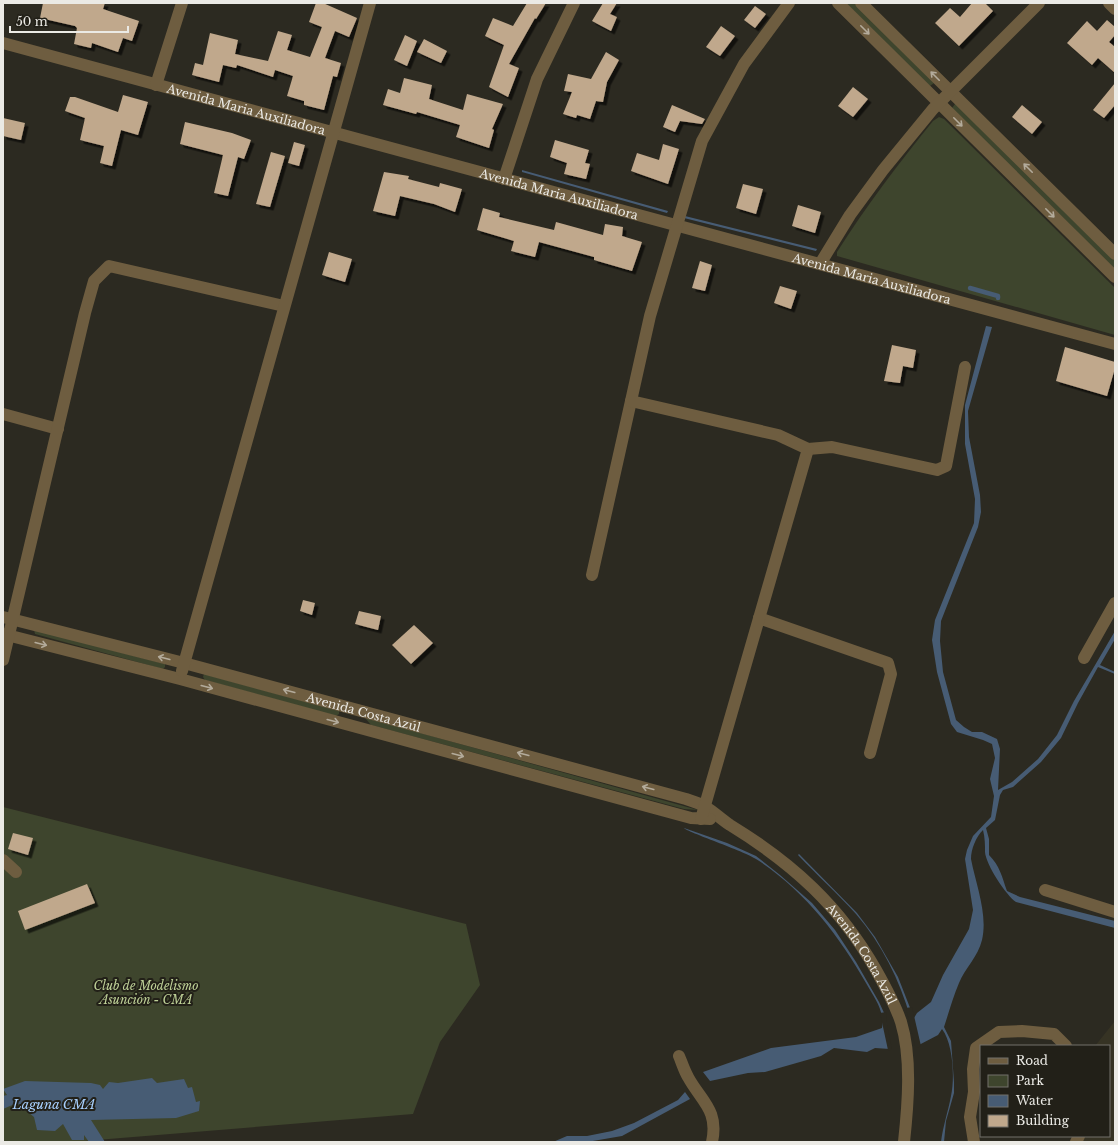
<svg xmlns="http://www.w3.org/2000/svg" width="1118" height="1145" font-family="'Libre Baskerville',serif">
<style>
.built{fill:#363324}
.green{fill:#3e452d}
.water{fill:#475c74}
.pier{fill:#2c2a21}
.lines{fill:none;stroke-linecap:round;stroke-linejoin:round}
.stream{stroke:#475c74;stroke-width:4.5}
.building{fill:#c0a88c;filter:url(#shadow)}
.minor{stroke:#6e5d40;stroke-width:12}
.oneway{stroke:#b3ab9b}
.labels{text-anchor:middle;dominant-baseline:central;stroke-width:4;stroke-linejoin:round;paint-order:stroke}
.street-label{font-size:12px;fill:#ebeae5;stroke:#222018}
.park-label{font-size:12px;font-style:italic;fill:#bed097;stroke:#222018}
.water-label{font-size:13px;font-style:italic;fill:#a8d0fe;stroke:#222018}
</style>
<defs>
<filter id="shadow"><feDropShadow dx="3.5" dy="3.5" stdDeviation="0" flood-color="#0009"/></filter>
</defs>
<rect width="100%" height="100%" fill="#2c2a21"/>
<path class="built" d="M1115 1021V1142H1078V1136H1109V1046H1095Z"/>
<g class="green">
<path d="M846 3H854L934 81V83L930 86Z"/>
<path d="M955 104H957L1115 260V269L952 108Z"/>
<path d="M939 117 944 119 1115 288V335L837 256V252C866 206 899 163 933 121Z"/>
<path d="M34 630 165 664V667L163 669 35 634Z"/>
<path d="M204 674 339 711V714L336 716 205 680 203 677Z"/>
<path d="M366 719H370L698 810 684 809 371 725Z"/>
<path d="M3 807 466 924 480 985 440 1042 413 1114 72 1142H3Z"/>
</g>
<g class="water">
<path d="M522 170 668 211 667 213 522 172Z"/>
<path d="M685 216 817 249 816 251 684 218Z"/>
<path d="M986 326 992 327 968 411 969 437 980 495 981 512 978 527 941 621 940 641 943 672 956 720 964 727 972 732H982L997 739 1000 749 998 790 1012 782 1038 759 1057 735 1074 701 1115 631V639L1100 665 1115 672V674L1098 667 1078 703 1061 738 1041 762 1013 787 1003 790 1000 795 995 820 986 828 989 839V855C1000 866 1002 877 1007 891L1020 897 1115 921V928L1016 902C1006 895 986 865 985 852 985 845 985 838 983 830 976 837 971 849 971 859 976 885 988 914 982 940 978 957 965 968 959 983 953 997 949 1012 944 1027L951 1041 954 1082V1093L946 1121 944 1142H941C943 1126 948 1112 951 1096 955 1078 953 1043 942 1029L938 1035 917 1046C908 998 888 951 856 914 838 894 817 875 798 855L799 854 857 913 875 937 898 977 914 1018 917 1013 931 1002 943 975 969 929 973 910 965 859 967 850 973 836 991 817 994 796 990 779 995 758 992 744 983 740 957 732 951 724 937 672 932 640 935 620 974 523 975 499 965 444V405Z"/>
<path d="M684 828 727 843 756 856 780 875 812 903 835 930 856 962 879 1002 885 1015 890 1049 875 1048 867 1052 834 1048 821 1056 765 1072 748 1073 710 1081 703 1072 771 1048 856 1037 882 1028C885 1011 874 997 866 983 839 935 803 889 756 859 744 851 687 832 684 828Z"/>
<path d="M152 1078 157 1083 184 1079 188 1088 192 1087 196 1102 200 1101 199 1111 176 1118 91 1120 105 1142H89L84 1135V1140H72L63 1124 55 1131 37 1130 34 1117 17 1103 3 1109V1096L7 1095 3 1089 25 1081 91 1083 100 1085 103 1089 109 1082 118 1083Z"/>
<path d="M685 1092 690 1099 622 1136 587 1142H553L567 1136H587L612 1131 634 1123 678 1100Z"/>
</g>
<g class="pier">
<path d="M912 1007 921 1046 917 1048 915 1046 906 1008Z"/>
<path d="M886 1012 887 1025 892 1049 890 1051 888 1050 880 1013Z"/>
</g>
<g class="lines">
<path class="stream" d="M970 288 998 296V298"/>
</g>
<g class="building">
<path d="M43 3H105L103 9 139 21 132 41 123 38 118 52 92 43 91 48 74 44 77 28 75 26 40 18Z"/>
<path d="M316 3H323L357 18 349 37 335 31 325 58 341 63 337 77 333 76 324 110 304 105V101L287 96 293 76 275 70 273 77 237 65 236 68 223 65 219 82 192 75 195 63 203 65 210 33 238 40 235 54 268 61 278 31 292 35 287 50 310 57 322 27 309 22Z"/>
<path d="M527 3H546L536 19 535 18 509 64 519 68 508 97 489 87 504 45 485 36 493 18 513 26Z"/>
<path d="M603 3H617L610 14 617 17 611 31 592 21Z"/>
<path d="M972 3H985L993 11 959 46 935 23 950 8 960 17Z"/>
<path d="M755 6 766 14 755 28 744 20Z"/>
<path d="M1107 20 1115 27V35L1109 42 1115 47V73L1098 58 1092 65 1067 43 1087 21 1097 31Z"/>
<path d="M721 26 735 36 720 56 706 47Z"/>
<path d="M405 35 417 41 407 66 394 60Z"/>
<path d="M424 39 447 51 441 63 417 52Z"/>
<path d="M606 52 619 60 607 82 603 102 596 101 590 119 577 115 576 118 563 114 572 92 564 91 568 74 591 79Z"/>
<path d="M404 78 432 85 429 99 463 110 467 94 503 104 492 129 494 130 489 148 456 137 460 125 417 112 416 114 383 105 388 89 400 93Z"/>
<path d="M1115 83V105L1104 118 1093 110Z"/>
<path d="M853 87 868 99 853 117 838 106Z"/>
<path d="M123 95 148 102 138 135 121 130 112 166 100 163 104 146 80 140 85 118 65 111 70 97H75L118 112Z"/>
<path d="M672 105 705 119 702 124 680 121 675 132 663 127Z"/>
<path d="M1022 105 1042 122 1032 134 1012 117Z"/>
<path d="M3 118 25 123 21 140 3 136Z"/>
<path d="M185 122 232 133 251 140 244 159 238 157 228 196 214 193 223 155 180 144Z"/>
<path d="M555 140 589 150 585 163 590 164 586 179 564 174 567 163 550 157Z"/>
<path d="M294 142 305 145 299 166 288 163Z"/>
<path d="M663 144 679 149 668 184 631 171 637 153 659 160Z"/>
<path d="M271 152 285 156 270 207 256 204Z"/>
<path d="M384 172 409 176 408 179 439 187 440 183 462 189 455 212 434 204 400 196 395 216 373 211Z"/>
<path d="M743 184 763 189 756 214 736 208Z"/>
<path d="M798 205 821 212 815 233 792 226Z"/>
<path d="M483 208 500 213 499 217 554 230 556 222 603 235 605 224 623 227 622 236 642 242 632 271 594 260V257L539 242 535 257 511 251 514 241 477 230Z"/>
<path d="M329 252 352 259 345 282 322 275Z"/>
<path d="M700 261 712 265 705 291 692 288Z"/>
<path d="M780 286 797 291 791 309 774 303Z"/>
<path d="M892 345 916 350 913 368 903 366 900 383 884 381Z"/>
<path d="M1065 347 1115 362V368L1107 396 1056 381Z"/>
<path d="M303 600 315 603 312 615 300 611Z"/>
<path d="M359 611 381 616 378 630 355 624Z"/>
<path d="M414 625 433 643 411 664 392 645Z"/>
<path d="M13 833 33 838 28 855 8 849Z"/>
<path d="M87 884 95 903 25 930 18 911Z"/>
</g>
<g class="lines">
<g class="minor">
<path d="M838 3 1115 277"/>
<path d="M861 3 1115 254"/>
<path d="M1109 3 1115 9"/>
<path id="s1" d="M3 43 1115 344"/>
<path d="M156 85 182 3"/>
<path d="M504 179 537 79 574 3"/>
<path d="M820 264 850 215 883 170 933 109 1039 3"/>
<path d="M3 414 58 429"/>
<path d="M808 449 832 447 937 470 946 466 965 367"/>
<path d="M592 575 631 401"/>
<path id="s2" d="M3 617 184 663 686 799C692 801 700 803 706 807 714 812 721 819 730 825 792 863 840 906 876 970 885 986 895 1004 901 1022 912 1058 908 1105 904 1142"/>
<path d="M759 618 888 663 891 674 870 753"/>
<path d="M3 634 180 679 691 818 710 819"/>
<path d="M1084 658 1115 603"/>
<path d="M3 660 85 313 94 281 109 266 284 306"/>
<path d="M182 671 370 3"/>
<path d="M701 819 808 449 778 435 631 401 650 316 702 141 744 64 789 3"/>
<path d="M3 860 16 872"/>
<path d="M1045 890 1115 912"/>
<path d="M679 1056C682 1063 684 1070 688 1077 701 1101 719 1110 712 1142"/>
<path d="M974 1142 970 1117 974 1092 973 1069 976 1048 999 1032 1022 1031 1054 1034 1066 1046"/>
<path d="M1076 1142 1079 1136"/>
</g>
</g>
<defs><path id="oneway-shaft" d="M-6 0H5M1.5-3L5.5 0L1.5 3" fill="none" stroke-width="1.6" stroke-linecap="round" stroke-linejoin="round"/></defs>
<g class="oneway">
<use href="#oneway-shaft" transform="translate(865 30) rotate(45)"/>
<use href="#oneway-shaft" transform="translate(935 76) rotate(-135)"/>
<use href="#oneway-shaft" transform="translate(958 122) rotate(45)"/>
<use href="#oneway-shaft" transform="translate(1028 168) rotate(-135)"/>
<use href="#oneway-shaft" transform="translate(1050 213) rotate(45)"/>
<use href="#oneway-shaft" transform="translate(41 644) rotate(14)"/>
<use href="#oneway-shaft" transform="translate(164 658) rotate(-166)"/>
<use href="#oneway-shaft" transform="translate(207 687) rotate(15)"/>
<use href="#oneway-shaft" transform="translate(289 691) rotate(-165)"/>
<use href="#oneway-shaft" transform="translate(333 721) rotate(15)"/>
<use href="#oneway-shaft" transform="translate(523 754) rotate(-165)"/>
<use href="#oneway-shaft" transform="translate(458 755) rotate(15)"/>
<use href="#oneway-shaft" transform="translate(648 788) rotate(-165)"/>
</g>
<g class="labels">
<g class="street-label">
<text stroke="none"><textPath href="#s1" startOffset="252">Avenida Maria Auxiliadora</textPath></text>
<text stroke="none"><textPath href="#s1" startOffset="576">Avenida Maria Auxiliadora</textPath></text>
<text stroke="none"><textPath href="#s1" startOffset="900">Avenida Maria Auxiliadora</textPath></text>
<text stroke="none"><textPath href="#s2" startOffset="373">Avenida Costa Azúl</textPath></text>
<text stroke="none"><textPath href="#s2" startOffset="945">Avenida Costa Azúl</textPath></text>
</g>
<g class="park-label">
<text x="146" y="985">Club de Modelismo<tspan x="146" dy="14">Asunción - CMA</tspan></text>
</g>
<g class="water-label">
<text x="54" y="1104">Laguna CMA</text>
</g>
</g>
<rect width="1118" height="1145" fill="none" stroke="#ebeae5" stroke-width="8"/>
<rect x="980" y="1045" width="130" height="92" fill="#222018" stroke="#72716a"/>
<rect x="988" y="1058" width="20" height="6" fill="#6e5d40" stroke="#72716a"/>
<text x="1016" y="1065" font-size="12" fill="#ebeae5">Road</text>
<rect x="988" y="1075" width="20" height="12" fill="#3e452d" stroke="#72716a"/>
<text x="1016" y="1085" font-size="12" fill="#ebeae5">Park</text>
<rect x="988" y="1095" width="20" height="12" fill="#475c74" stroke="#72716a"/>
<text x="1016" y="1105" font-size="12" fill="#ebeae5">Water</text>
<rect x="988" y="1115" width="20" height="12" fill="#c0a88c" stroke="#72716a"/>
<text x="1016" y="1125" font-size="12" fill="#ebeae5">Building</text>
<path d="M10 26v6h118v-6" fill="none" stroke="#ebeae5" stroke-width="2"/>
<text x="16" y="26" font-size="12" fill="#ebeae5" stroke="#222018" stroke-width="3" paint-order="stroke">50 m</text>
</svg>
